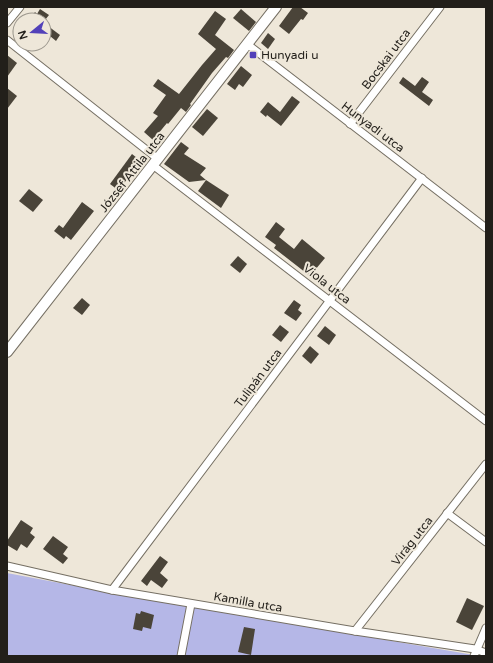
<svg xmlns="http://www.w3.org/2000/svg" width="493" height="663" font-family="'Varela Round',sans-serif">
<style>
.green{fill:#b5b7e7}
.building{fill:#4a4439}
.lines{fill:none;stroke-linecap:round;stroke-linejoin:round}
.street-casing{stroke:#756f63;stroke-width:9}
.secondary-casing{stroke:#756f63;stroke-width:12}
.street{stroke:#fff;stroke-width:7}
.secondary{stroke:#fff;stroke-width:10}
.poi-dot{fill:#5241b9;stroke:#eee7d9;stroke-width:1.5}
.labels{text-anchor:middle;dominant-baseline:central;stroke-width:4;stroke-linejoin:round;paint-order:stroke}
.poi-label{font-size:12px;fill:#221f1a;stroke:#eee7d9;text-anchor:start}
.street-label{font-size:12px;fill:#221f1a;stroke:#eee7d9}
</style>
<rect width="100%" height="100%" fill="#eee7d9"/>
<path class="green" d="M7 573 139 598 480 656H7Z"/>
<g class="building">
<path d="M293 7H300L308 13 303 20 301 19 289 34 279 26Z"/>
<path d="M40 9 49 15 45 20H29L35 12 37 14Z"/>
<path d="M241 9 256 22 249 31 233 18Z"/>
<path d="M215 11 226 19 215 35 234 50 228 58 226 57 212 73 190 104 191 105 186 112 181 108 168 124 167 123 153 140 144 132 158 116 153 113 166 95 153 86 158 79 179 94 202 65 216 49 198 34Z"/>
<path d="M44 23 60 35 56 41 44 31Z"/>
<path d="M268 33 275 39 268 49 261 43Z"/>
<path d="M7 55 17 63 7 77Z"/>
<path d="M241 66 252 75 243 87 239 84 235 90 227 84Z"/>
<path d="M403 77 415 86 422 77 429 82 422 92 433 100 429 106 399 83Z"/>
<path d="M7 88 17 96 7 109Z"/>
<path d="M292 96 300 102 281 126 267 115 266 117 260 112 268 102 280 112Z"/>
<path d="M207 109 218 118 203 136 192 127Z"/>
<path d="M181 142 189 148 184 154 206 168 200 175 206 180 189 182 164 164Z"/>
<path d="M132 154 142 162 118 190 110 184Z"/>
<path d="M206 180 229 195 221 208 198 191Z"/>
<path d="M29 189 43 200 33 212 19 201Z"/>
<path d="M82 202 94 211 71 240 66 236 64 239 54 231 59 225 63 228Z"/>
<path d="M276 222 285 229 279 237 294 249 302 239 325 258 310 276 274 248 276 245 265 237Z"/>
<path d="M238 256 247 264 240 273 230 265Z"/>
<path d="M82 298 90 305 82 315 73 308Z"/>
<path d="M294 300 301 305 298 310 302 313 296 321 284 313Z"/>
<path d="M280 325 289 332 281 342 272 335Z"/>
<path d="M325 326 336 335 329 345 317 336Z"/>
<path d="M310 346 319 354 311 364 302 356Z"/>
<path d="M21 520 33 528 30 533 35 537 27 548 21 544 17 551 7 545V541Z"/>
<path d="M53 536 68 547 63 554 68 558 63 564 43 549Z"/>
<path d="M160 556 168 562 160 573 168 580 162 588 151 580 147 586 141 581Z"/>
<path d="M467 598 484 606 472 630 456 622Z"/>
<path d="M141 611 154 615 151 629 143 627 142 631 133 629 136 613 140 614Z"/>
<path d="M244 627 255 629 251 655 238 652Z"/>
</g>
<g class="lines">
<defs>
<g id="street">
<path d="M7 23 20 7"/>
<path d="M7 40 158 159"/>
<path d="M247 44 486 228"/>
<path d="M350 124 440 7"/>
<path d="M154 166 486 421"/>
<path d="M447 513 486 542"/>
<path d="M7 566 112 590 355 631 475 649 486 653"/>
<path d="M112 590 422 178"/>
<path d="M355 631 486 464"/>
<path d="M181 656 191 604"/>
<path d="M474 656 486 628"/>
</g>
<path id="secondary" d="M7 352 276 7"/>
</defs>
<use href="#street" class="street-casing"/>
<use href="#secondary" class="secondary-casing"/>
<use href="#street" class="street"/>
<use href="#secondary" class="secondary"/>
</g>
<rect class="poi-dot" x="249" y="51" width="8" height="8" rx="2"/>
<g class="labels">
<g class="poi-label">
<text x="261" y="55">Hunyadi u</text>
</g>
<g class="street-label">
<text transform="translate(386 59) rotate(-53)">Bocskai utca</text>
<text transform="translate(373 127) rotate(37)">Hunyadi utca</text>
<text transform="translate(132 172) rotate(-52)">József Attila utca</text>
<text transform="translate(327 284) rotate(38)">Viola utca</text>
<text transform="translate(258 378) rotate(-53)">Tulipán utca</text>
<text transform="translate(412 541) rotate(-52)">Virág utca</text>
<text transform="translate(248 602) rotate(10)">Kamilla utca</text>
</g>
</g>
<rect width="493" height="663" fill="none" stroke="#221f1a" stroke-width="16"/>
<g transform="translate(32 32) rotate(252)"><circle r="19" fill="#eee7d9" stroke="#9c978d"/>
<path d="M0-3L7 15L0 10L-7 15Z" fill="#5241b9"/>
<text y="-6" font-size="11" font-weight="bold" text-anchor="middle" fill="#221f1a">N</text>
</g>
</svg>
